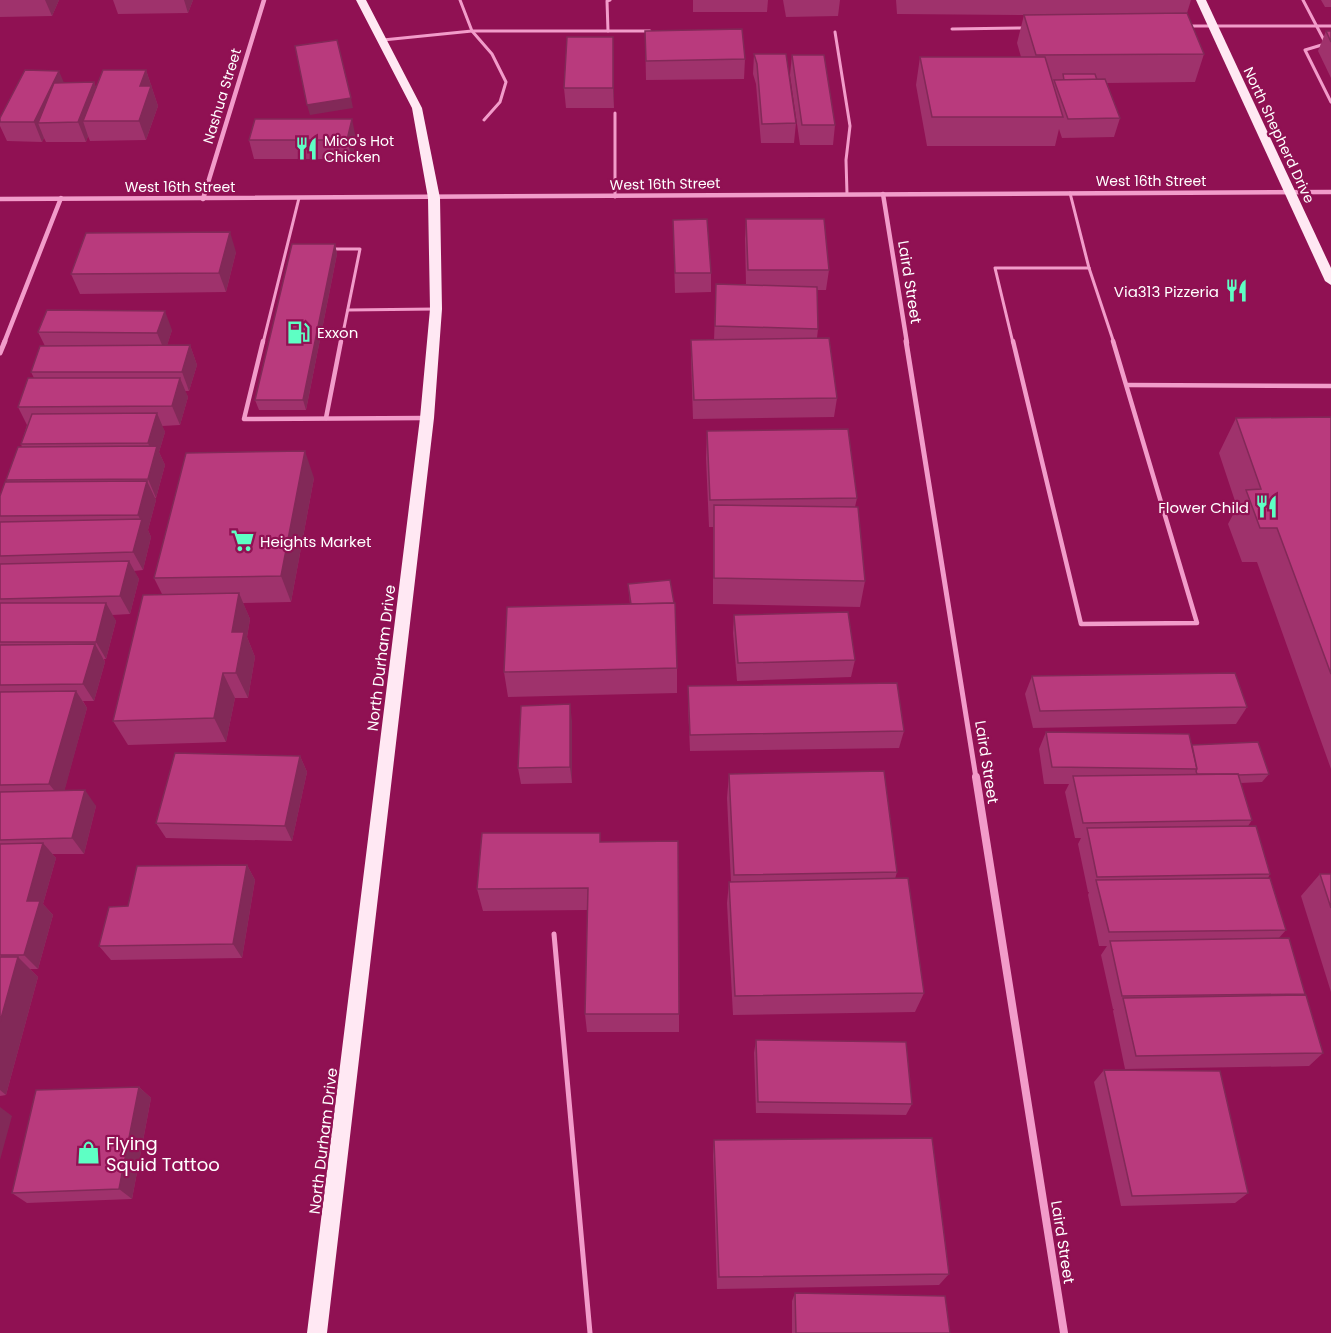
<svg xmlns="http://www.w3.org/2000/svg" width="1331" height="1333" font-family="Poppins,sans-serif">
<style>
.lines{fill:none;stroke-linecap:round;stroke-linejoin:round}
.service-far2{stroke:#f29cca;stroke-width:3}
.service-far1{stroke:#f29cca;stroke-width:4.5}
.service{stroke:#f29cca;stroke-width:5}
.minor-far2{stroke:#f29cca;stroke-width:4.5}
.minor-far1{stroke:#f29cca;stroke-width:5}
.minor{stroke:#f29cca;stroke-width:8}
.primary{fill:#ffe8f3;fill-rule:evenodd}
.wall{fill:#9f326c}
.shaded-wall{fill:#822958}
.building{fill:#b93a7d;stroke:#822958;stroke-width:1.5}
.labels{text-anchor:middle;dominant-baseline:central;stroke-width:4.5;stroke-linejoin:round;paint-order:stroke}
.far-street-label{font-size:14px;fill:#fff;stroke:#901153}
.far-poi-label{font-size:14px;fill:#fff;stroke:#901153;text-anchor:start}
.street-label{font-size:15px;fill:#fff;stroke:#901153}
.poi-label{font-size:15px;fill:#fff;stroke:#901153;text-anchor:end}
.near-poi-label{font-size:18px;fill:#fff;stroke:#901153;text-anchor:start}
</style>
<rect width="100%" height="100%" fill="#901153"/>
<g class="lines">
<g class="service-far2">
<path d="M460 0 472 31 492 54 506 82 500 102 484 120"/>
<path d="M1303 0 1326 44 1331 46"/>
<path d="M1187 26H1331"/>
<path d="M952 29 1025 28"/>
<path d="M608 31 607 1 610 0"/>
<path d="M835 32 850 126 846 160 847 194"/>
<path d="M383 40 472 31H650"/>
<path d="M1325 44 1305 50 1331 102"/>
<path d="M615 113V197"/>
<path d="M1070 193 1089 268"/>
<path d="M331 249H360L341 343"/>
<path d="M1089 268 1114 343"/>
<path d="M348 310 435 309"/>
<path d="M263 343 299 198"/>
<path d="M1013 343 995 268H1089"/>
</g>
<g class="service-far1">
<path d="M263 341 244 419 425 418"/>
<path d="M1013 341 1081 624 1197 623 1113 341"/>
<path d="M1128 385 1331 386"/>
<path d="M326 418 341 341"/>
</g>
<path class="service" d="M554 934 590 1333"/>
<g class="minor-far2">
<path d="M883 194 907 343"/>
<path d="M0 199 1331 192"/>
<path d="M203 199 264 0"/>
<path d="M4 343 61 198"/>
</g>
<g class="minor-far1">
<path d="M906 341 976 778"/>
<path d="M0 353 5 341"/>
</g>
<path class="minor" d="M976 777 1064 1333"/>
<g class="primary">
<path d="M356 0H366L422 108 440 198 442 309 434 418 327 1333H307L420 418 430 309 428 198 412 108Z"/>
<path d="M1196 0H1206L1331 268V285L1325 281Z"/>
</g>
</g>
<g class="wall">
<path d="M0 0H59L52 16 0 17Z"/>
<path d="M113 0H193L188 13 118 14Z"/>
<path d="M693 0H768L767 12H693Z"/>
<path d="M783 0H840L838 16 786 17Z"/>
<path d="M896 0H1191L1187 13 1204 54 1195 82 1107 83 1120 118 1114 137 1062 138 1059 129 1055 146H927L916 85 920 57H1021L1017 43 1024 15 897 14Z"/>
<path d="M1321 0H1331V7H1325Z"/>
<path d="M645 31 745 59 744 79 646 80Z"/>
<path d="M1326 31H1331V78L1318 51Z"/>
<path d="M613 37 614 108H566L564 88Z"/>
<path d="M754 54 796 123 794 143H761L756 84 753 74Z"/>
<path d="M792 55 835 125 833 145H800L790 75Z"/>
<path d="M146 70 158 106 146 140 90 141 88 136 86 142H46L44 138 42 142 7 141 0 126V118L64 83 94 82 96 88Z"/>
<path d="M356 139 352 159H254L249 140Z"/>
<path d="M746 219 829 270 826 290H817L818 329 817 338 837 398 834 417 693 419 691 360V340H714L716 284H746L745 239Z"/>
<path d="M673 220 711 273V292L675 293Z"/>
<path d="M335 244 337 254 306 410H259L255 400Z"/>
<path d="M236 252 226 292 80 294 71 274Z"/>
<path d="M172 330 167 345H190L197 365 189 391H185L188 397 180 425 162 426 165 432 159 452 165 465 156 498H155L156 500 148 530 151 537 143 570 134 571 139 579 130 614 112 615 116 621 106 659H104L105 662 94 701H83L87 708 64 791 96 806 84 854H52L56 858 43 904 53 915 38 969H30L38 977 6 1095 0 1096V496L7 482 6 480 22 447 21 444 27 425 18 407 34 378 31 372 45 346 38 332Z"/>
<path d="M1331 417V769L1257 562H1242L1228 524 1237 507 1219 453 1236 418Z"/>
<path d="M707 431 857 498 855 507 865 581 860 607 713 604V527H709L706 458Z"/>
<path d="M314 478 291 602 243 603 250 619 247 637 255 657 248 698H235L226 742 128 745 113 721 162 594 154 578Z"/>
<path d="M628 584 677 668V693L508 697 504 672 630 604Z"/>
<path d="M734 615 855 660 851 677 737 681 733 633Z"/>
<path d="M1032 676 1247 707 1236 724 1033 728 1025 694Z"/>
<path d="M688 686 904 731 899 748 690 751 688 703Z"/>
<path d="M572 721V783L521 784 518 768Z"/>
<path d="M1046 732 1192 745 1269 774 1262 782 1241 783 1252 820 1248 826 1270 874 1268 878 1286 930 1278 939 1305 994 1303 995 1323 1053 1309 1066 1125 1069 1113 1011 1114 1009H1113L1101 955 1107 946H1099L1088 895 1089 892H1088L1078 844 1081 838H1075L1065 792 1069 784H1044L1039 749Z"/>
<path d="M300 756 307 772 292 841 166 838 156 823Z"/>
<path d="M729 774 897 872 895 879 924 993 915 1012 733 1015 727 903 729 882H731L727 798Z"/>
<path d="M601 842 679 1014V1032H587L585 1014 588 910 483 911 477 889Z"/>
<path d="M247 865 255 880 242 958 111 960 99 946 128 906Z"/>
<path d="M1320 874H1331V992L1301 896Z"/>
<path d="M756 1040 912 1104 906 1115 756 1113 754 1053Z"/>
<path d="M1104 1070 1248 1193 1235 1203 1121 1206 1094 1082Z"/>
<path d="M139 1087 151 1098 132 1199 27 1203 12 1193Z"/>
<path d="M714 1140 949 1274 939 1285 717 1289 713 1155Z"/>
<path d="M795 1293 950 1333H792V1301Z"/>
</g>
<g class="shaded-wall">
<path d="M45 0H59L52 16Z"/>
<path d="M184 0H193L188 13Z"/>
<path d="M613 37 614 56V108L613 88Z"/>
<path d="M146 70 158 106 146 140 139 121 140 86Z"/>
<path d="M59 71 67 90 38 123 44 138 42 142 34 122Z"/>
<path d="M94 82 101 102 83 121 88 136 86 142 78 122Z"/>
<path d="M351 98 353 108 310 115 307 105Z"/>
<path d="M352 119 356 139 352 159 347 140Z"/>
<path d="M230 232 236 252 226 292 219 273Z"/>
<path d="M335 244 337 254 306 410 303 400Z"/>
<path d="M165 311 172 330 165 352 157 333Z"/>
<path d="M190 345 197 365 189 391 182 372Z"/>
<path d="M180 378 188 397 180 425 172 406Z"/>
<path d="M157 413 165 432 159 452 165 465 156 498 148 479 154 457 148 443Z"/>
<path d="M305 451 314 478 291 602 281 576Z"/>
<path d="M147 481 156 500 148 530 151 537 143 570 133 552 141 521 138 515Z"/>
<path d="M129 561 139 579 130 614 120 596Z"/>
<path d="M239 593 250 619 247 637 255 657 248 698 236 673 232 632Z"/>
<path d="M106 603 116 621 106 659 96 642Z"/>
<path d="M95 644 105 662 94 701 83 684Z"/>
<path d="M223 673 235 698 226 742 214 718Z"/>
<path d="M76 691 87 708 62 800 49 784Z"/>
<path d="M570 704 572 721V783L570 767Z"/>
<path d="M300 756 307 772 292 841 285 826Z"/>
<path d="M85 790 96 806 84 854 72 838Z"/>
<path d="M43 843 56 858 43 904 53 915 38 969 24 955 27 901Z"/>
<path d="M247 865 255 880 242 958 233 944Z"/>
<path d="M18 957 38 977 6 1095 0 1090V1022Z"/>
<path d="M139 1087 151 1098 132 1199 119 1189Z"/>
<path d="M0 1107 12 1116 0 1160Z"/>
</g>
<g class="building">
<path d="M1187 13 1204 54 1036 55 1024 15Z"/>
<path d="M742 29 745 59 646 61 645 31Z"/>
<path d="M1326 31H1331V42Z"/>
<path d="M567 37H613V88H564Z"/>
<path d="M337 40 351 98 307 105 295 46Z"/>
<path d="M754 54H786L796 123 762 124 757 64Z"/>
<path d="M792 55H824L835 125H802Z"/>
<path d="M920 57H1045L1063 117H932Z"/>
<path d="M25 70 59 71 34 122H0V118Z"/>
<path d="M103 70H146L140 86H151L139 121H83Z"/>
<path d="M1063 74H1095L1097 80H1064Z"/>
<path d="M1105 79 1120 118 1068 119 1054 80Z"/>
<path d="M94 82 78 122 38 123 54 83Z"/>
<path d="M255 119H352L347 140H249Z"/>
<path d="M707 219 711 273H675L673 220Z"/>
<path d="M746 219H824L829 270H748Z"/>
<path d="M230 232 219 273 71 274 86 233Z"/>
<path d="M292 244H335L303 400H255Z"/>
<path d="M716 284 817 287 818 329 715 326Z"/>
<path d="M47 310 165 311 157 333 38 332Z"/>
<path d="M829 338 837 398 694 400 691 340Z"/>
<path d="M190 345 182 372H31L40 346Z"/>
<path d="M28 378H180L172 406 18 407Z"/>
<path d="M157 413 148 443 21 444 32 414Z"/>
<path d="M1331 417V674L1277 528H1260L1246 490 1261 489 1236 418Z"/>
<path d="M848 429 857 498 710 500 707 431Z"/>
<path d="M157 446 148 479 6 480 18 447Z"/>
<path d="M305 451 281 576 154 578 186 453Z"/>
<path d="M147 481 138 515 0 516V496L5 482Z"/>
<path d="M714 505 858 507 865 581 714 578Z"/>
<path d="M142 519 133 552 0 556V522Z"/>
<path d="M129 561 120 596 0 599V564Z"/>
<path d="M670 580 674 603 631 604 628 584Z"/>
<path d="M239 593 232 632H244L236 673H223L214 718 113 721 143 595Z"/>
<path d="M0 603H106L96 642H0Z"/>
<path d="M675 603 677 668 504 672 507 607Z"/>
<path d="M848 612 855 660 738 663 734 615Z"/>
<path d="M95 644 83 684 0 685V645Z"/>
<path d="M1235 673 1247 707 1040 711 1032 676Z"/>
<path d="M897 683 904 731 690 735 688 686Z"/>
<path d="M76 691 49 784 0 785V692Z"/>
<path d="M570 704V767L518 768 521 706Z"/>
<path d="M1046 732 1189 734 1197 769 1052 767Z"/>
<path d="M1258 742 1269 774 1238 775V774H1197L1196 771 1197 769 1192 745Z"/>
<path d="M175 753 300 756 285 826 156 823Z"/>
<path d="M884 771 897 872 734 875 729 774Z"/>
<path d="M1238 774 1252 820 1083 823 1073 776Z"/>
<path d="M85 790 72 838 0 840V792Z"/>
<path d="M1256 826 1270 874 1097 877 1087 828Z"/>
<path d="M482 833H600V842L678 841 679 1014H585L588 888 477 889Z"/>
<path d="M43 843 27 901H40L24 955H0V844Z"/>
<path d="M247 865 233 944 99 946 109 907 128 906 137 866Z"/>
<path d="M1320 874H1331V908Z"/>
<path d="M908 878 924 993 735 996 729 882Z"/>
<path d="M1270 878 1286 930 1109 932 1096 880Z"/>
<path d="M1289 938 1305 994 1122 996 1110 941Z"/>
<path d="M0 957H18L0 1022Z"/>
<path d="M1306 995 1323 1053 1136 1056 1123 998Z"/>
<path d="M756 1040 906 1042 912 1104 758 1102Z"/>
<path d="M1104 1070 1220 1071 1248 1193 1132 1196Z"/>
<path d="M139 1087 119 1189 12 1193 36 1090Z"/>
<path d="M932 1138 949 1274 719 1277 714 1140Z"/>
<path d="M795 1293 945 1296 950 1333H796Z"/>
</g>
<defs>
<symbol id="restaurant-bare" viewBox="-9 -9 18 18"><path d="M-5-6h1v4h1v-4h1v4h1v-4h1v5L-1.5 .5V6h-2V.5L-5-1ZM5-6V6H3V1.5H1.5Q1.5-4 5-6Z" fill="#5effc4" stroke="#901153" stroke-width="2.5" paint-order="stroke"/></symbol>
<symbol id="fuel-bare" viewBox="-9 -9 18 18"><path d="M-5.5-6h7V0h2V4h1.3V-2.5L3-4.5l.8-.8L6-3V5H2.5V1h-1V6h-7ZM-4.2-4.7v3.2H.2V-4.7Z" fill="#5effc4" stroke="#901153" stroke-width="2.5" paint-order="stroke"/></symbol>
<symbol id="supermarket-bare" viewBox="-9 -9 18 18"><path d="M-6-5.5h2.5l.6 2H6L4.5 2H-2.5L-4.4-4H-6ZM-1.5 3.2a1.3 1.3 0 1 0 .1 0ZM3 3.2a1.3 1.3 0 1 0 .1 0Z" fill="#5effc4" stroke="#901153" stroke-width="2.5" paint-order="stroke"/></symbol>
<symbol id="shop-bare" viewBox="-9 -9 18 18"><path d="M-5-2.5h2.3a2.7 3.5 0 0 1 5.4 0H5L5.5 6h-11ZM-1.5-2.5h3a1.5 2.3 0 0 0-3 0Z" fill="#5effc4" stroke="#901153" stroke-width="2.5" paint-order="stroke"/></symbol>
</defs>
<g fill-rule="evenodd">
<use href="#restaurant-bare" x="290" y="132" width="33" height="33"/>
<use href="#restaurant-bare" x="1220" y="274" width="33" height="33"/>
<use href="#fuel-bare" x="282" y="316" width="33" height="33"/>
<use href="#restaurant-bare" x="1250" y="490" width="33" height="33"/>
<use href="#supermarket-bare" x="226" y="524" width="33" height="33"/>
<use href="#shop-bare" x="72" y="1136" width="33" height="33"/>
</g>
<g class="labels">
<g class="far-street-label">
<text transform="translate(222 96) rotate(-73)">Nashua Street</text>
<text transform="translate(1279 135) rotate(65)">North Shepherd Drive</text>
<text x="1151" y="181">West 16th Street</text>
<text transform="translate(665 184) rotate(-1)">West 16th Street</text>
<text x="180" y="187">West 16th Street</text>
</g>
<g class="far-poi-label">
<text x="324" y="141">Mico's Hot<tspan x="324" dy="16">Chicken</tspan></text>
</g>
<g class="street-label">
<text transform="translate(910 282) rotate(81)">Laird Street</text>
<text transform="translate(381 658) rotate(-83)">North Durham Drive</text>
<text transform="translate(987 762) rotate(81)">Laird Street</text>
<text transform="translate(323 1141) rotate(-83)">North Durham Drive</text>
<text transform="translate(1063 1242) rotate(81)">Laird Street</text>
</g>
<g class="poi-label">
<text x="1219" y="291">Via313 Pizzeria</text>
<text x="317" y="332" text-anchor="start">Exxon</text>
<text x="1249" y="507">Flower Child</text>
<text x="260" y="541" text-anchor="start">Heights Market</text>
</g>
<g class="near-poi-label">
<text x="106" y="1143">Flying<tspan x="106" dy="21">Squid Tattoo</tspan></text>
</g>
</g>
</svg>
